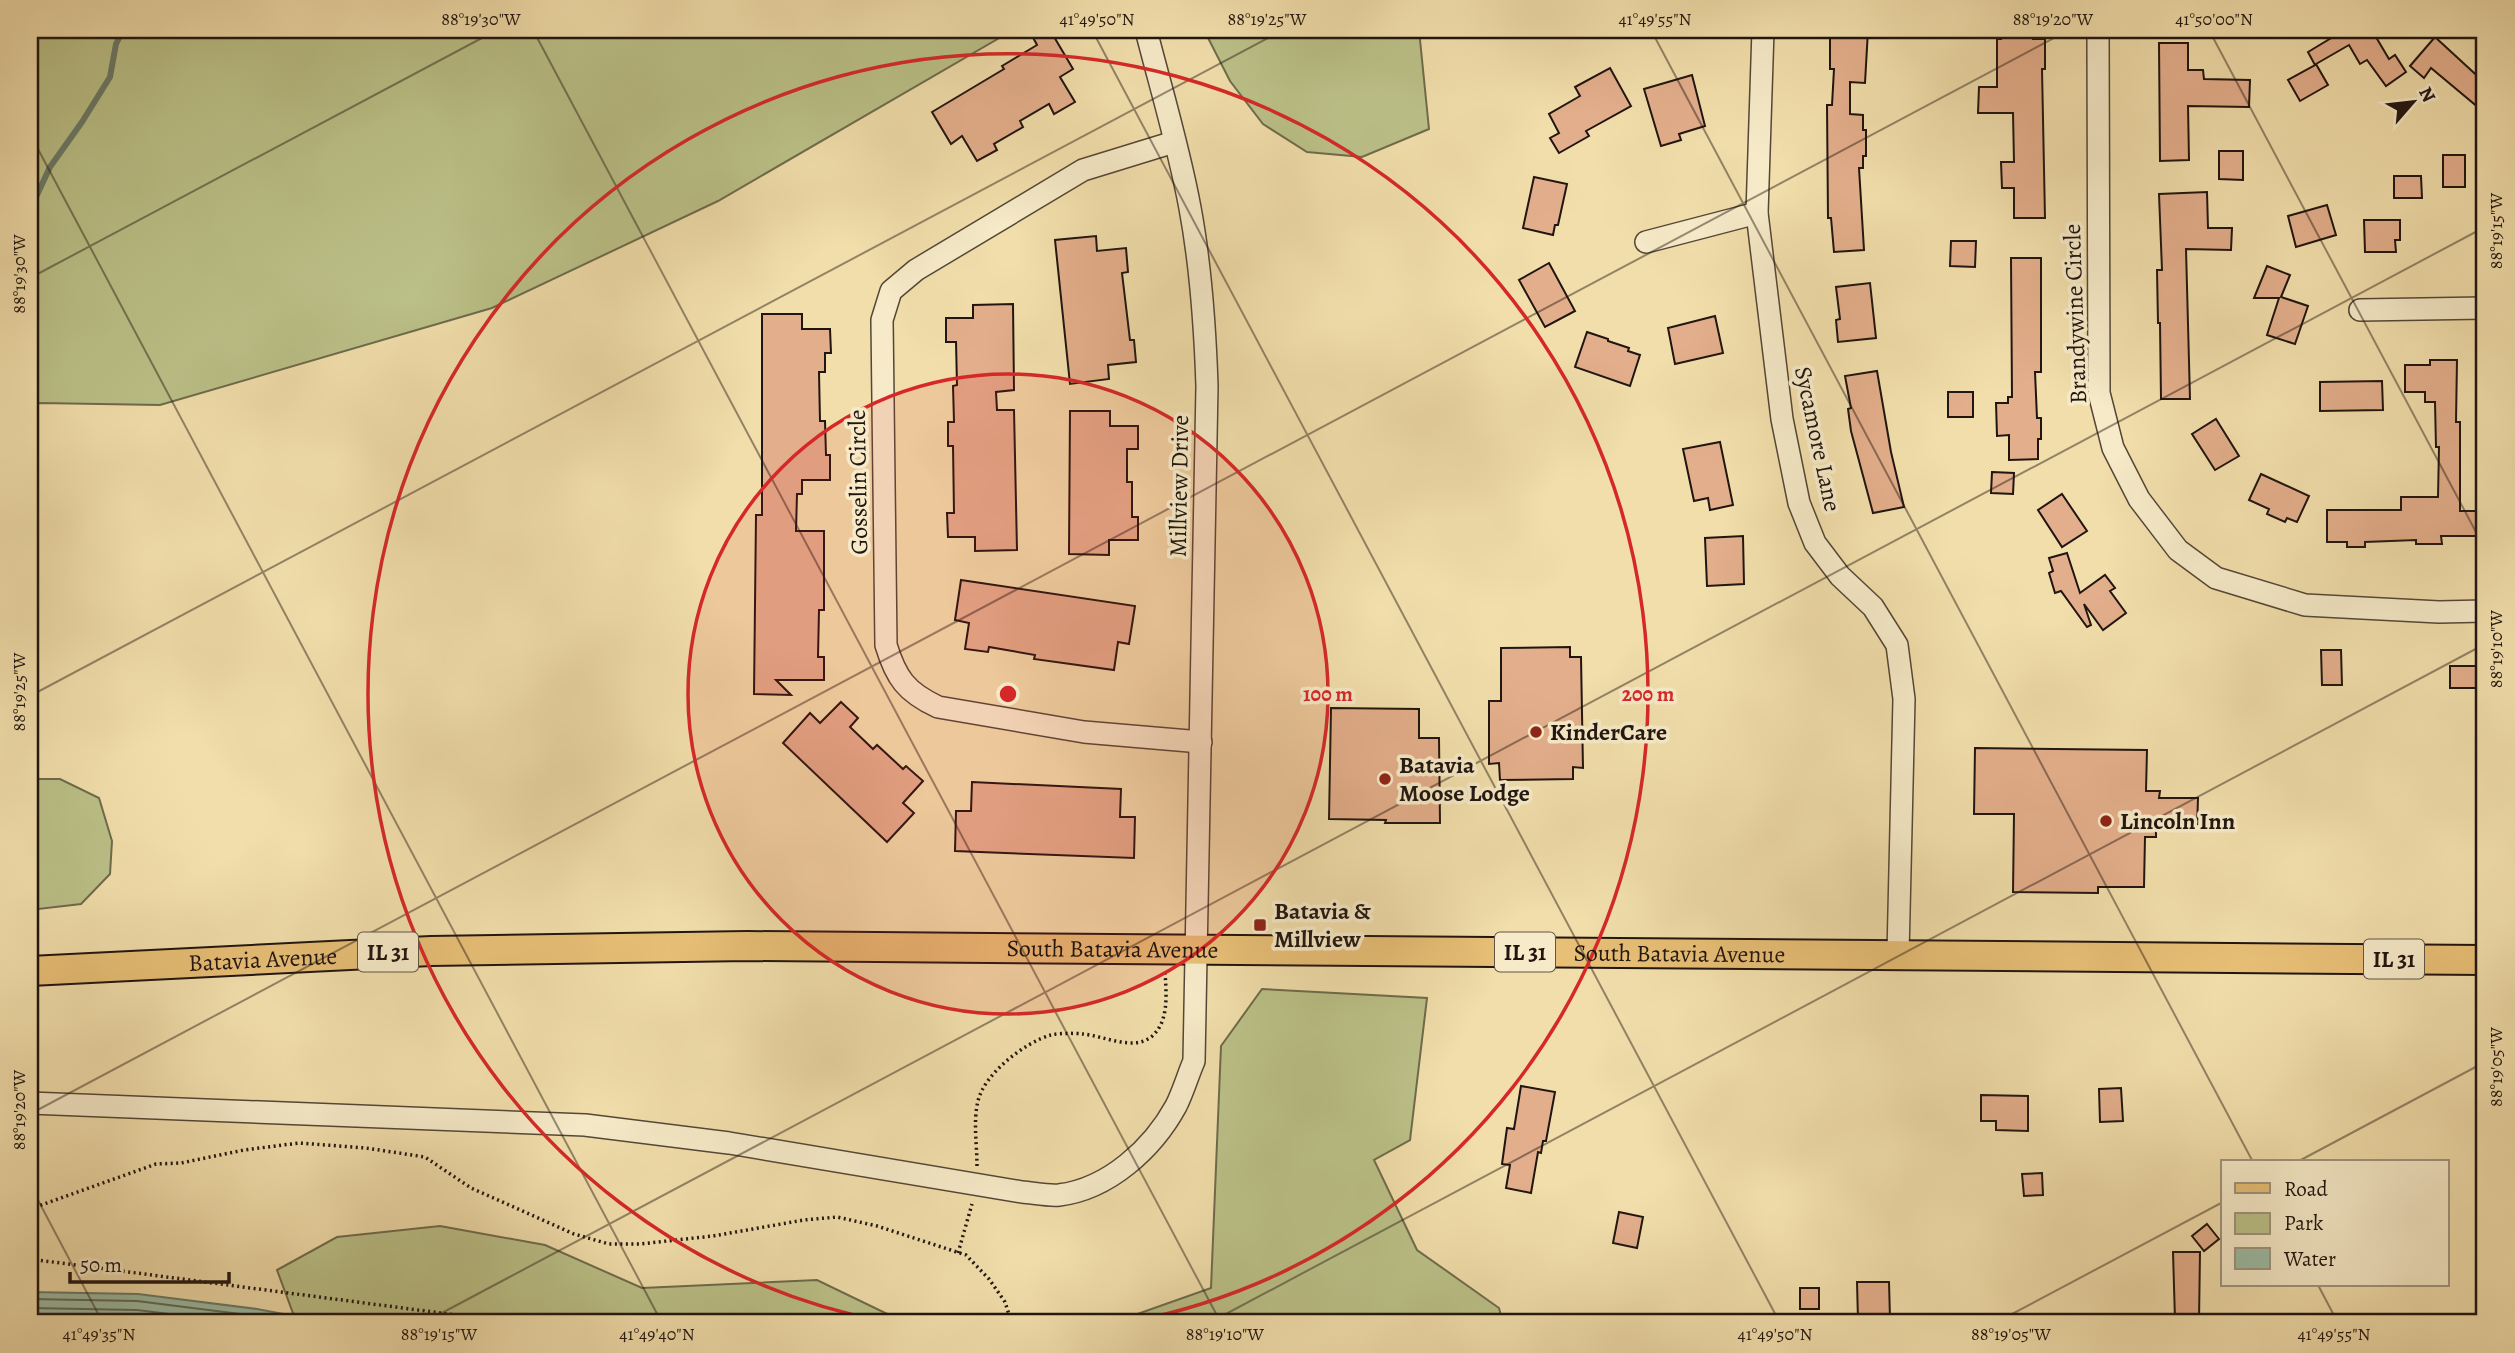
<svg xmlns="http://www.w3.org/2000/svg" width="2515" height="1353" font-family="Alegreya,serif">
<style>
.green{fill:#bbc188;stroke:#6e6b4c;stroke-width:2}
.water{fill:#9bbda5;stroke:#6a7a69;stroke-width:2}
.lines{fill:none;stroke-linecap:round;stroke-linejoin:round}
.shore{stroke:#5e695a;stroke-width:2}
.stream{stroke:#6a7a69;stroke-width:6}
.building{fill:#e3ae8b;stroke:#201510;stroke-width:2}
.minor-casing{stroke:#544737;stroke-width:24}
.major-casing{stroke:#201510;stroke-width:32}
.path{stroke:#201510;stroke-width:3.5;stroke-dasharray:2 3.5;stroke-linecap:butt}
.minor{stroke:#f6eac8;stroke-width:21}
.major{stroke:#e8bf76;stroke-width:28}
.ticks{fill:none;stroke:#201510;stroke-width:2;stroke-opacity:0.45}
.ring{fill:none;stroke:#d62828;stroke-width:3.5}
.poi-dot{fill:#8f2418;stroke:#f6eac8;stroke-width:2.5}
.labels{text-anchor:middle;dominant-baseline:central;stroke-width:7;stroke-linejoin:round;paint-order:stroke}
.shield{fill:#f6eac8;stroke:#605547;stroke-width:2}
.shield-label{font-size:23px;font-weight:bold;fill:#201510}
.street-label{font-size:24px;fill:#201510;stroke:#f6eac8}
.poi-label{font-size:24px;font-weight:bold;fill:#201510;stroke:#f6eac8;text-anchor:start}
.centre{fill:#d62828;stroke:#f6eac8;stroke-width:3.5}
.ring-label{font-size:21px;text-anchor:middle;font-weight:bold;fill:#d62828;stroke:#f6eac8;stroke-width:7;stroke-linejoin:round;paint-order:stroke}
.neatline{fill:none;stroke:#201510;stroke-width:2.5}
.ticks-label{font-size:18px;text-anchor:middle;fill:#201510}
</style>
<rect width="100%" height="100%" fill="#f1deab"/>
<filter id="stains"><feTurbulence type="fractalNoise" baseFrequency=".00286" numOctaves="4"/><feColorMatrix values="0 0 0 0 .2 0 0 0 0 .09 0 0 0 0 .02 0 0 0 .5 -.17"/></filter>
<radialGradient id="worn" r=".72"><stop offset=".6" stop-color="#630" stop-opacity="0"/><stop offset="1" stop-color="#630" stop-opacity=".3"/></radialGradient>
<g class="green">
<path d="M30 30H1013L718 201 492 308 160 405 40 403 30 406Z"/>
<path d="M1204 30H1419L1429 129 1362 157 1307 152 1263 124 1230 81Z"/>
<path d="M30 779H60L99 798 112 841 110 874 81 904 30 910Z"/>
<path d="M1262 989 1427 998 1410 1140 1374 1160 1417 1250 1499 1308 1503 1323H1112L1211 1288 1221 1046Z"/>
<path d="M440 1226 545 1245 642 1288 817 1280 906 1323H312L294 1316 277 1270 337 1237Z"/>
</g>
<path class="water" d="M30 1292 138 1294 257 1309 294 1316 312 1323H30Z"/>
<g class="lines">
<g class="shore">
<path d="M30 1299 137 1301 256 1316 294 1323"/>
<path d="M30 1308 137 1310 242 1323"/>
<path d="M30 1318 136 1321 157 1323"/>
</g>
<path class="stream" d="M30 210 50 167 82 122 110 77 116 44 123 30"/>
</g>
<g class="building">
<path d="M1029 30H1050L1073 69 1060 77 1075 102 1054 114 1049 104 1020 121 1023 127 994 144 997 150 977 161 962 136 951 144 932 112 1004 69 1002 66 1037 45Z"/>
<path d="M1830 30H1868L1865 83 1850 82V114L1863 115V130H1866V156H1863V168H1859L1864 250 1834 252 1831 218H1828L1827 105H1832L1834 69H1830Z"/>
<path d="M2001 30H2033V39H2045V69H2042L2045 218H2014V188H2002L2001 162H2014L2013 113H1978L1979 87H1997V39H2001Z"/>
<path d="M2340 30H2376L2373 32 2389 59 2395 55 2406 72 2386 86 2367 60 2360 64 2349 45 2316 64 2328 85 2300 101 2288 80 2315 65 2308 52 2341 32Z"/>
<path d="M2435 37 2485 83V113L2431 68 2424 78 2410 66Z"/>
<path d="M2159 43H2188V70H2203L2204 79 2250 80 2249 107 2188 106 2189 160 2160 161Z"/>
<path d="M1610 68 1631 106 1586 131 1589 136 1559 153 1550 138 1559 133 1549 114 1580 96 1575 87Z"/>
<path d="M1692 75 1705 126 1679 134 1681 140 1661 146 1644 89Z"/>
<path d="M2219 151H2243V180L2219 179Z"/>
<rect x="2443" y="155" width="22" height="32"/>
<path d="M2394 176H2421L2422 198H2394Z"/>
<path d="M1534 177 1567 184 1558 225H1555L1553 235 1523 228Z"/>
<path d="M2207 192 2208 228H2232L2231 250 2186 249 2190 399H2161L2160 323H2158L2157 270H2162L2159 194Z"/>
<path d="M2327 205 2336 235 2296 247 2288 216Z"/>
<path d="M2364 220H2400V240H2395L2396 252H2365Z"/>
<path d="M1096 236 1097 251 1126 248 1128 272 1122 273 1130 340H1134L1136 362 1108 365 1109 379 1070 384 1055 240Z"/>
<path d="M1951 241H1976L1975 267 1950 266Z"/>
<path d="M2011 258H2041V372H2035L2037 418H2041V439H2038V459L2009 460V435L1997 436 1996 403H2008V397H2012Z"/>
<path d="M1549 263 1575 311 1545 327 1519 280Z"/>
<path d="M2267 266 2290 275 2281 297 2308 306 2295 344 2267 335 2279 298H2254Z"/>
<path d="M1870 283 1876 338 1838 342 1836 320 1840 319 1836 287Z"/>
<path d="M1013 304 1014 390 996 392 997 410H1014L1017 550 975 551V537H948L947 513H954L953 446H948V422H954L953 386 957 385 956 342H946V318H973V305Z"/>
<path d="M762 314H802V329H830L831 353H825V372H819L820 421H825L826 455H830V480H802V494H797L796 531H824V610H819L818 657H824V680H776L791 695 754 694 756 515H762Z"/>
<path d="M1715 316 1723 353 1675 364 1668 328Z"/>
<path d="M1587 332 1608 339V341L1629 348 1628 351 1640 355 1630 386 1575 367Z"/>
<path d="M2430 360H2457L2456 422H2460V511H2485V536H2441L2442 544H2416V540L2365 542V547H2347V542H2327V510H2401V497H2438L2439 447H2436L2435 402H2425V392H2405V365H2430Z"/>
<path d="M1877 371 1891 452 1904 507 1873 513 1851 431 1848 409 1851 408 1845 376Z"/>
<path d="M2382 381 2383 410 2320 411V382Z"/>
<rect x="1948" y="392" width="25" height="25"/>
<path d="M1070 411H1110V426H1138V449H1127V482H1132V517H1138V540H1109V555L1069 554Z"/>
<path d="M2216 419 2239 456 2215 470 2192 434Z"/>
<path d="M1720 442 1733 505 1710 510 1708 498 1694 501 1683 449Z"/>
<path d="M1992 472 2014 473 2013 494 1991 493Z"/>
<path d="M2261 474 2309 496 2297 522 2287 518 2285 522 2267 514 2269 509 2249 500Z"/>
<path d="M2062 494 2087 531 2062 547 2038 510Z"/>
<path d="M1743 536 1744 584 1707 586 1705 538Z"/>
<path d="M2067 553 2080 593 2105 575 2115 588 2110 591 2126 613 2103 630 2084 604 2091 625 2087 627 2061 591 2055 593 2049 573 2053 571 2049 558Z"/>
<path d="M961 580 1135 606 1129 644 1118 642 1114 670 1034 659 1035 655 989 647 988 652 965 649 969 623 955 620Z"/>
<path d="M1570 647V657H1581L1583 768 1573 767V779L1500 780 1499 763 1489 764V701H1501V648Z"/>
<path d="M2321 650H2341L2342 685H2322Z"/>
<rect x="2450" y="666" width="35" height="22"/>
<path d="M841 702 858 718 850 727 873 749 877 745 903 769 906 766 923 781 903 803 914 813 887 842 783 743 810 713 820 723Z"/>
<path d="M1331 708 1419 709V738H1439L1440 823H1385L1386 820 1329 819Z"/>
<path d="M1975 748 2147 750 2146 791H2160L2159 798H2198L2197 829H2156V837H2145L2144 887H2098V893L2013 892 2014 814H1974Z"/>
<path d="M972 782 1121 789 1120 817H1135L1134 858 955 851 956 811H971Z"/>
<path d="M1521 1086 1555 1092 1546 1141H1543L1541 1153 1538 1152 1531 1193 1506 1188 1510 1165 1502 1164 1507 1128 1514 1129Z"/>
<path d="M2121 1088 2123 1121 2100 1122 2099 1089Z"/>
<path d="M1981 1095 2028 1096V1131L1996 1130V1121H1981Z"/>
<path d="M2042 1173 2043 1195 2024 1196 2022 1174Z"/>
<path d="M1619 1212 1643 1217 1637 1248 1613 1243Z"/>
<path d="M2207 1224 2219 1239 2204 1251 2192 1236Z"/>
<path d="M2173 1252H2200L2199 1321 2175 1320Z"/>
<path d="M1857 1282H1889L1890 1319 1858 1320Z"/>
<rect x="1800" y="1288" width="19" height="21"/>
</g>
<g class="lines">
<defs>
<g id="minor">
<path d="M1763 30 1757 213 1782 419 1799 503 1815 543 1840 576 1873 607 1897 645 1904 699 1898 954"/>
<path d="M2098 30 2099 393 2113 448 2139 499 2178 550 2216 578 2305 605 2439 612 2485 611"/>
<path d="M1174 142 1083 170 916 270 891 291 882 320 886 645C896 678 906 692 938 707L1084 732 1201 742"/>
<path d="M1646 242 1757 213"/>
<path d="M2360 310 2485 308"/>
<path d="M30 1103 585 1125 729 1143 1022 1192C1034 1193 1048 1196 1059 1195 1109 1189 1153 1148 1176 1106 1183 1092 1188 1075 1194 1061L1207 386C1205 326 1201 267 1190 208 1179 148 1161 89 1146 30"/>
</g>
<g id="major">
<path id="s1" d="M30 971 431 951 747 946 2485 960"/>
</g>
</defs>
<use href="#minor" class="minor-casing"/>
<use href="#major" class="major-casing"/>
<g class="path">
<path d="M977 1166C977 1145 973 1121 978 1101 984 1074 1025 1042 1051 1035 1060 1033 1074 1033 1083 1034 1104 1036 1133 1051 1151 1037 1170 1022 1166 992 1165 971"/>
<path d="M30 1209 156 1164 181 1163 244 1150 299 1143 366 1148 425 1157 471 1188 574 1234 609 1244H640L713 1236 804 1220 837 1217 877 1226 966 1255 989 1279 1005 1302 1011 1321 1009 1323"/>
<path d="M958 1253 972 1204"/>
<path d="M30 1259 517 1323"/>
</g>
<use href="#minor" class="minor"/>
<use href="#major" class="major"/>
</g>
<path class="ticks" d="M533 30 1221 1323M1092 30 1780 1323M1651 30 2253 1162M2209 30 2485 549M30 134 662 1323M30 278 497 30M30 696 1283 30M30 1114 2069 30M2297 1162 2485 1062M30 1185 103 1323M2318 1285 2338 1323M423 1323 2485 227M1209 1323 2485 644M1995 1323 2223 1202"/>
<circle cx="1008" cy="694" r="320" fill="#d62828" fill-opacity=".12"/>
<g class="ring">
<circle cx="1008" cy="694" r="320"/>
<path d="M886 1322A640 640 0 1 1 1130 1322"/>
</g>
<g class="poi-dot">
<circle cx="1536" cy="732" r="7"/>
<circle cx="1385" cy="779" r="7"/>
<circle cx="2106" cy="821" r="7"/>
<rect x="1253" y="918" width="14" height="14" rx="3.5"/>
</g>
<g class="labels">
<g class="shield">
<rect x="358" y="932.5" width="60" height="39" rx="5"/>
<rect x="1495" y="932.5" width="60" height="39" rx="5"/>
<rect x="2364" y="939.5" width="60" height="39" rx="5"/>
</g>
<g class="shield-label">
<text x="388" y="952">IL 31</text>
<text x="1525" y="952">IL 31</text>
<text x="2394" y="959">IL 31</text>
</g>
<g class="street-label">
<text transform="translate(2075 314) rotate(-92)">Brandywine Circle</text>
<text transform="translate(1818 439) rotate(78)">Sycamore Lane</text>
<text transform="translate(858 482) rotate(-91)">Gosselin Circle</text>
<text transform="translate(1179 486) rotate(-89)">Millview Drive</text>
<text stroke="none"><textPath href="#s1" startOffset="1083">South Batavia Avenue</textPath></text>
<text stroke="none"><textPath href="#s1" startOffset="1650">South Batavia Avenue</textPath></text>
<text stroke="none"><textPath href="#s1" startOffset="233">Batavia Avenue</textPath></text>
</g>
<g class="poi-label">
<text x="1550" y="732">KinderCare</text>
<text x="1399" y="765">Batavia<tspan x="1399" dy="28">Moose Lodge</tspan></text>
<text x="2120" y="821">Lincoln Inn</text>
<text x="1274" y="911">Batavia &amp;<tspan x="1274" dy="28">Millview</tspan></text>
</g>
</g>
<circle cx="1008" cy="694" r="10" class="centre"/>
<g class="ring-label">
<text x="1328" y="701">100 m</text>
<text x="1648" y="701">200 m</text>
</g>
<rect width="2515" height="1353" fill="none" stroke="#f1deab" stroke-width="77"/>
<rect x="2221" y="1160" width="228" height="126" fill="#f6eac8" stroke="#a0957e" stroke-width="2"/>
<rect x="2235" y="1183" width="35" height="10" fill="#e8bf76" stroke="#a0957e" stroke-width="2"/>
<text x="2284" y="1196" font-size="21" fill="#201510">Road</text>
<rect x="2235" y="1213" width="35" height="21" fill="#bbc188" stroke="#a0957e" stroke-width="2"/>
<text x="2284" y="1230" font-size="21" fill="#201510">Park</text>
<rect x="2235" y="1248" width="35" height="21" fill="#9bbda5" stroke="#a0957e" stroke-width="2"/>
<text x="2284" y="1266" font-size="21" fill="#201510">Water</text>
<g transform="translate(2413 102) rotate(62)" stroke="#f6eac8" stroke-width="5" paint-order="stroke">
<path d="M0-5L12 26L0 18L-12 26Z" fill="#201510"/>
<text y="-10" font-size="19" font-weight="bold" text-anchor="middle" fill="#201510">N</text>
</g>
<path d="M70 1272v10h159v-10" fill="none" stroke="#201510" stroke-width="3.5"/>
<text x="80" y="1272" font-size="21" fill="#201510" stroke="#f6eac8" stroke-width="5" paint-order="stroke">50 m</text>
<rect x="38" y="38" width="2438" height="1276" class="neatline"/>
<g class="ticks-label">
<text x="481" y="25">88°19'30"W</text>
<text x="1097" y="25">41°49'50"N</text>
<text x="1267" y="25">88°19'25"W</text>
<text x="1655" y="25">41°49'55"N</text>
<text x="2053" y="25">88°19'20"W</text>
<text x="2214" y="25">41°50'00"N</text>
<text transform="translate(2496 231) rotate(-90)" y="6">88°19'15"W</text>
<text transform="translate(19 274) rotate(-90)" y="6">88°19'30"W</text>
<text transform="translate(2496 649) rotate(-90)" y="6">88°19'10"W</text>
<text transform="translate(19 692) rotate(-90)" y="6">88°19'25"W</text>
<text transform="translate(2496 1067) rotate(-90)" y="6">88°19'05"W</text>
<text transform="translate(19 1110) rotate(-90)" y="6">88°19'20"W</text>
<text x="99" y="1340">41°49'35"N</text>
<text x="439" y="1340">88°19'15"W</text>
<text x="657" y="1340">41°49'40"N</text>
<text x="1225" y="1340">88°19'10"W</text>
<text x="1775" y="1340">41°49'50"N</text>
<text x="2011" y="1340">88°19'05"W</text>
<text x="2334" y="1340">41°49'55"N</text>
</g>
<rect width="100%" height="100%" filter="url(#stains)"/>
<rect width="100%" height="100%" fill="url(#worn)"/>
</svg>
